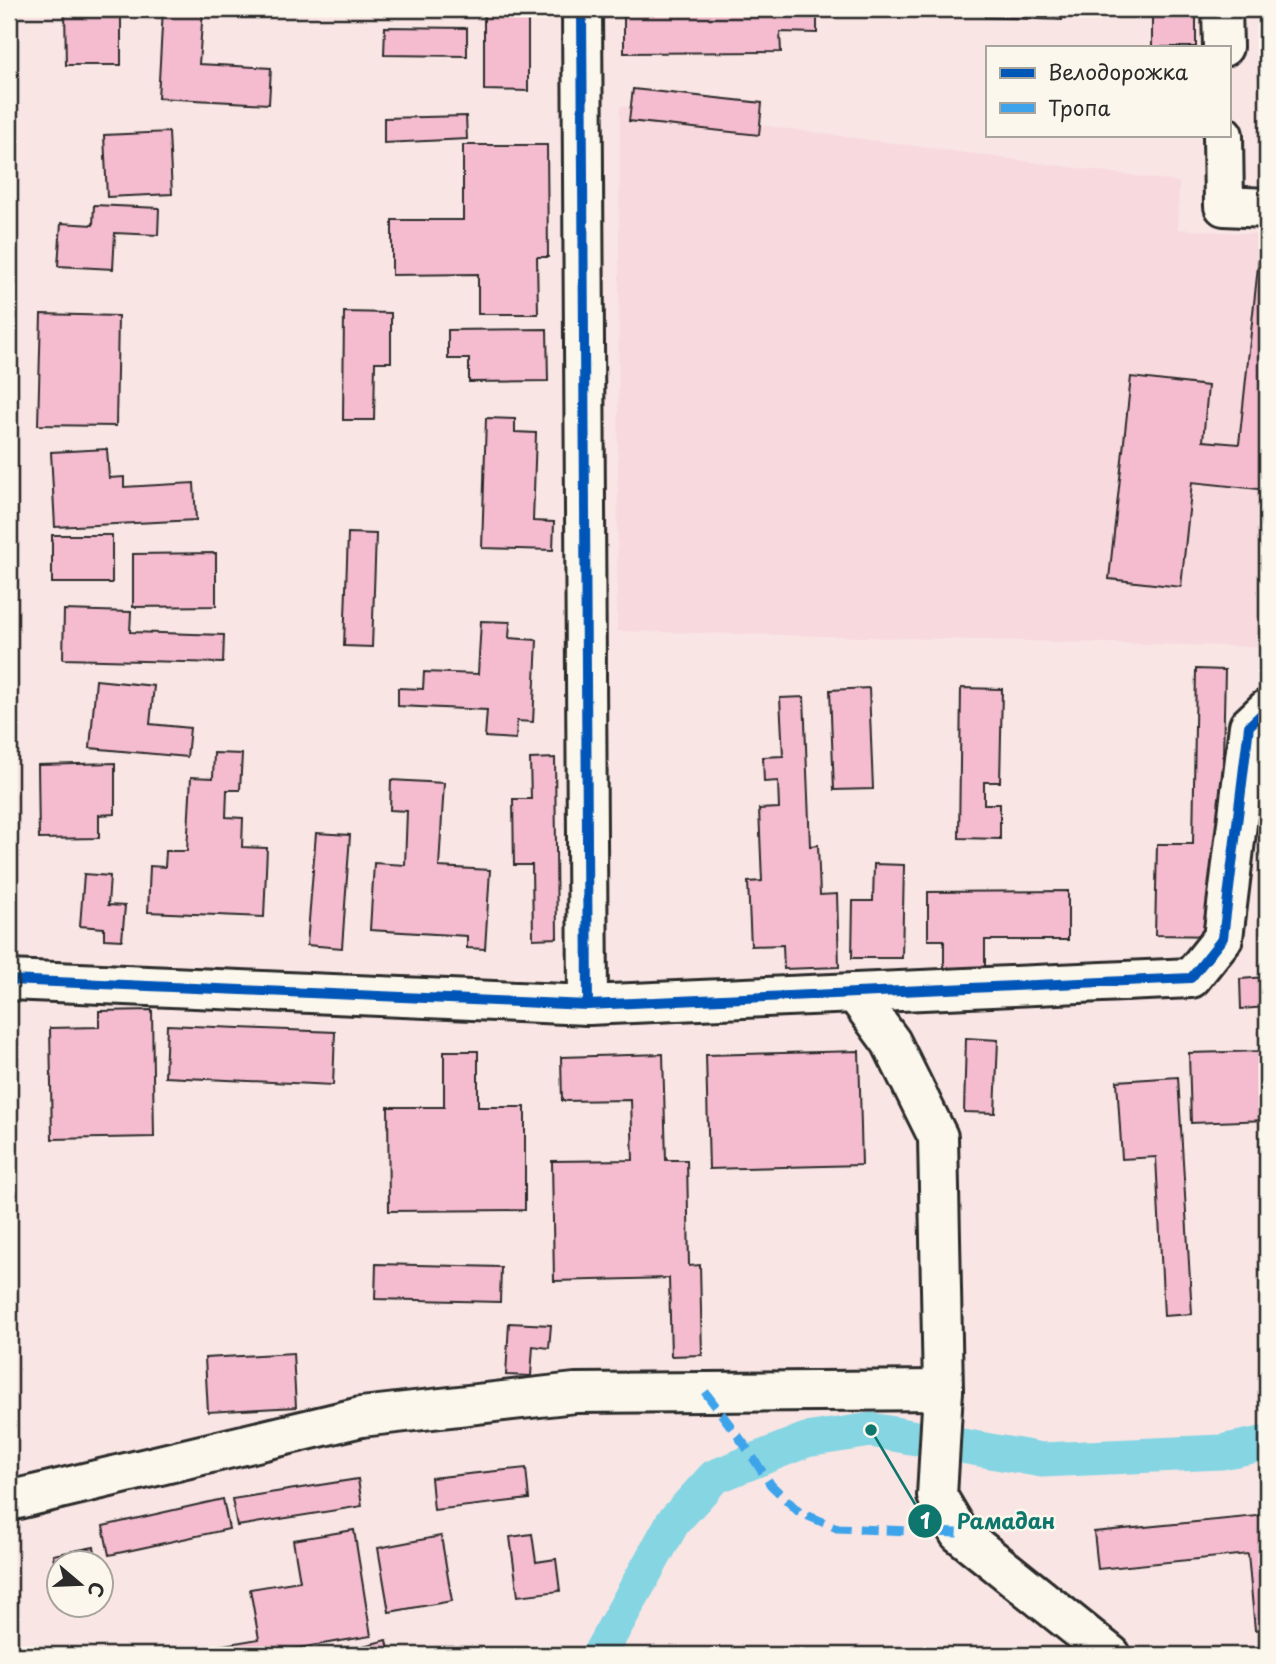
<svg xmlns="http://www.w3.org/2000/svg" width="1276" height="1664" font-family="'Playpen Sans',sans-serif">
<style>
.built{fill:#f8d9de}
.lines{fill:none;stroke-linecap:round;stroke-linejoin:round}
.canal{stroke:#86d5e3;stroke-width:35}
.building{fill:#f5bcd0;stroke:#2b2b2b;stroke-width:2}
.minor-casing{stroke:#2b2b2b;stroke-width:44}
.minor{stroke:#fbf7ec;stroke-width:38}
.quiet{stroke:#3ea3eb;stroke-width:9;stroke-dasharray:18 9;stroke-linecap:butt}
.cycleway-casing{stroke:#fbf7ec;stroke-width:15}
.cycleway{stroke:#0057b8;stroke-width:10}
.leader{fill:none;stroke:#0f766e;stroke-width:2.5}
.callout-dot{fill:#0f766e;stroke:#fbf7ec;stroke-width:2.5}
.mark-label{font-size:21px;text-anchor:middle;font-weight:bold;fill:#fff}
.callout-label{font-size:21px;text-anchor:middle;font-weight:bold;fill:#0f766e;stroke:#fbf7ec;stroke-width:5;stroke-linejoin:round;paint-order:stroke}
</style>
<rect width="100%" height="100%" fill="#f9e5e4"/>
<filter id="ink" filterUnits="userSpaceOnUse"><feTurbulence type="fractalNoise" baseFrequency=".0143" numOctaves="2"/><feDisplacementMap in="SourceGraphic" scale="14" xChannelSelector="R" yChannelSelector="G"/><feConvolveMatrix kernelMatrix="1 2 1 2 8 2 1 2 1" color-interpolation-filters="sRGB"/></filter>
<g filter="url(#ink)">
<path class="built" d="M620 106 1179 182 1178 229 1267 235V647L617 631Z"/>
<g class="lines">
<path class="canal" d="M599 1655 673 1522 714 1477 806 1440 871 1430 1042 1460 1221 1452 1267 1443"/>
</g>
<g class="building">
<path d="M65 9H121V65H66Z"/>
<path d="M163 9H203L199 64 271 68 269 104 158 98Z"/>
<path d="M484 9H528V91L484 90Z"/>
<path d="M624 9H817V33L780 32 781 52 624 53Z"/>
<path d="M985 9H1063L1062 20 985 17Z"/>
<rect x="1152" y="9" width="44" height="38"/>
<path d="M385 27 467 28V56L384 55Z"/>
<path d="M633 89 762 103 759 135 629 121Z"/>
<path d="M466 116 467 139 384 143V118Z"/>
<path d="M169 132 172 194 107 197 104 135Z"/>
<path d="M463 145H547L548 257H537L538 314H478V274L392 275V220H463Z"/>
<path d="M94 205 159 208 158 235 115 233 113 269 58 266 61 223 93 225Z"/>
<path d="M1262 229 1267 230V490L1192 482 1181 587 1109 579 1131 377 1208 386 1203 441 1239 444Z"/>
<path d="M344 312 391 313V362H375L374 420H343Z"/>
<path d="M41 314 118 316 116 426 38 425Z"/>
<path d="M547 329 548 381 469 382V359H448V330Z"/>
<path d="M486 418 515 419V432L536 433 533 521 554 522 553 550 482 548Z"/>
<path d="M107 449 109 478 124 477V487L194 483 196 520 55 527 51 452Z"/>
<path d="M348 533 376 534 372 647 344 646Z"/>
<rect x="52" y="535" width="60" height="48"/>
<path d="M216 553V606L133 607V554Z"/>
<path d="M64 610 131 612 130 632 224 635 223 663 63 659Z"/>
<path d="M481 621 510 622 509 638 537 640 533 722 517 721 516 739 485 737 487 710 398 706V688L423 689 424 672 478 674Z"/>
<path d="M1196 669 1225 670 1219 936 1155 935 1157 844H1193Z"/>
<path d="M96 680 154 686 150 724 190 728 187 757 90 748Z"/>
<path d="M869 688 873 789 834 790 830 690Z"/>
<path d="M961 688 1002 689 1000 782H984V804H1000V839L959 838Z"/>
<path d="M804 697 810 846 818 845 820 895 837 894 839 967 784 969 783 945 751 946 748 882 762 881 759 809 779 808 778 781 764 782 763 757 783 756 780 698Z"/>
<path d="M214 753 242 754 240 790H227L226 817 243 818 242 847 267 848 264 917 148 912 150 866 165 867 166 851H187L191 777 213 778Z"/>
<path d="M555 758 557 938 533 939 532 865H514L513 799H531L530 759Z"/>
<path d="M115 763V814L99 815V838L39 839 38 765Z"/>
<path d="M391 780 444 783 439 867 490 870 485 949 467 948V936L370 930 374 863 405 865 407 811 390 810Z"/>
<path d="M316 833 350 835 342 948 307 945Z"/>
<path d="M874 864 904 865 902 958H852L853 901H873Z"/>
<path d="M84 874 110 876 108 905 125 906 122 940 104 939V928L80 926Z"/>
<path d="M1068 891V940H985V973H944V940H928V892Z"/>
<path d="M1267 977V1007L1241 1009 1240 979Z"/>
<path d="M152 1010 154 1137 52 1139 50 1028 99 1027V1011Z"/>
<path d="M167 1025 335 1032 333 1085 165 1077Z"/>
<path d="M966 1038 998 1040 995 1113 964 1112Z"/>
<path d="M444 1051H478V1107H525V1210L389 1211 388 1107H444Z"/>
<path d="M859 1051 862 1165 709 1169 706 1055Z"/>
<path d="M1267 1051V1120L1191 1123 1189 1053Z"/>
<path d="M663 1054 666 1160H687L689 1266 700 1265 702 1355 671 1356 669 1278 554 1281 552 1161 633 1160 631 1100 562 1101 561 1057Z"/>
<path d="M1178 1077 1192 1314 1164 1316 1156 1157 1122 1159 1117 1081Z"/>
<path d="M376 1264 501 1267 500 1302 375 1299Z"/>
<path d="M509 1323 551 1325 549 1348 533 1346 531 1376 506 1375Z"/>
<path d="M293 1353 296 1407 208 1412 205 1358Z"/>
<path d="M526 1468 529 1499 434 1510 431 1478Z"/>
<path d="M358 1479 362 1506 237 1526 232 1499Z"/>
<path d="M223 1499 229 1529 109 1555 103 1526Z"/>
<path d="M1267 1515V1629L1255 1630 1248 1554 1098 1569 1094 1532Z"/>
<path d="M354 1530 371 1636 256 1655H212L211 1647 259 1639 250 1589 300 1581 293 1540Z"/>
<path d="M532 1534 536 1562 556 1559 560 1591 518 1596 510 1537Z"/>
<path d="M441 1536 452 1601 389 1612 378 1548Z"/>
<path d="M94 1547 97 1562H60V1593L53 1555Z"/>
<path d="M387 1640 390 1655H351L350 1649Z"/>
</g>
<g class="lines">
<defs>
<g id="minor">
<path d="M582 9 588 1005"/>
<path d="M1222 9 1223 47"/>
<path d="M1223 135 1224 206 1267 208"/>
<path d="M9 980 588 1005 1191 978 1223 938 1249 726 1267 709"/>
<path d="M855 993 891 1042 938 1137 943 1390 937 1496 959 1533 1111 1655"/>
<path d="M9 1501 361 1417 575 1393 943 1390"/>
</g>
</defs>
<use href="#minor" class="minor-casing"/>
<use href="#minor" class="minor"/>
<path class="quiet" d="M705 1392 744 1444 771 1485 799 1512 837 1528 959 1533"/>
<defs>
<g id="cycleway">
<path d="M582 9 588 1005"/>
<path d="M9 980 588 1005 1191 978 1223 938 1249 726 1267 709"/>
</g>
</defs>
<use href="#cycleway" class="cycleway-casing"/>
<use href="#cycleway" class="cycleway"/>
</g>
</g>
<path class="leader" d="M871 1430L925 1521"/>
<g class="callout-dot">
<circle cx="871" cy="1430" r="7"/>
<circle cx="925" cy="1521" r="18"/>
</g>
<g class="mark-label">
<text x="925" y="1529">1</text>
</g>
<g class="callout-label">
<text x="1006" y="1529">Рамадан</text>
</g>
<rect width="1276" height="1664" fill="none" stroke="#fbf7ec" stroke-width="35"/>
<rect x="18" y="18" width="1241" height="1629" fill="none" stroke="#2b2b2b" stroke-width="2.5" filter="url(#ink)"/>
<rect x="986" y="46" width="245" height="91" fill="#fbf7ec" stroke="#a8a59f" stroke-width="2"/>
<rect x="1000" y="68" width="35" height="10" fill="#0057b8" stroke="#a8a59f" stroke-width="2"/>
<text x="1048" y="80" font-size="21" fill="#2b2b2b">Велодорожка</text>
<rect x="1000" y="103" width="35" height="10" fill="#3ea3eb" stroke="#a8a59f" stroke-width="2"/>
<text x="1048" y="116" font-size="21" fill="#2b2b2b">Тропа</text>
<g transform="translate(80 1584) rotate(109)"><circle r="33" fill="#fbf7ec" stroke="#a8a59f" stroke-width="2"/>
<path d="M0-5L12 26L0 18L-12 26Z" fill="#2b2b2b"/>
<text y="-10" font-size="19" font-weight="bold" text-anchor="middle" fill="#2b2b2b">С</text>
</g>
</svg>
